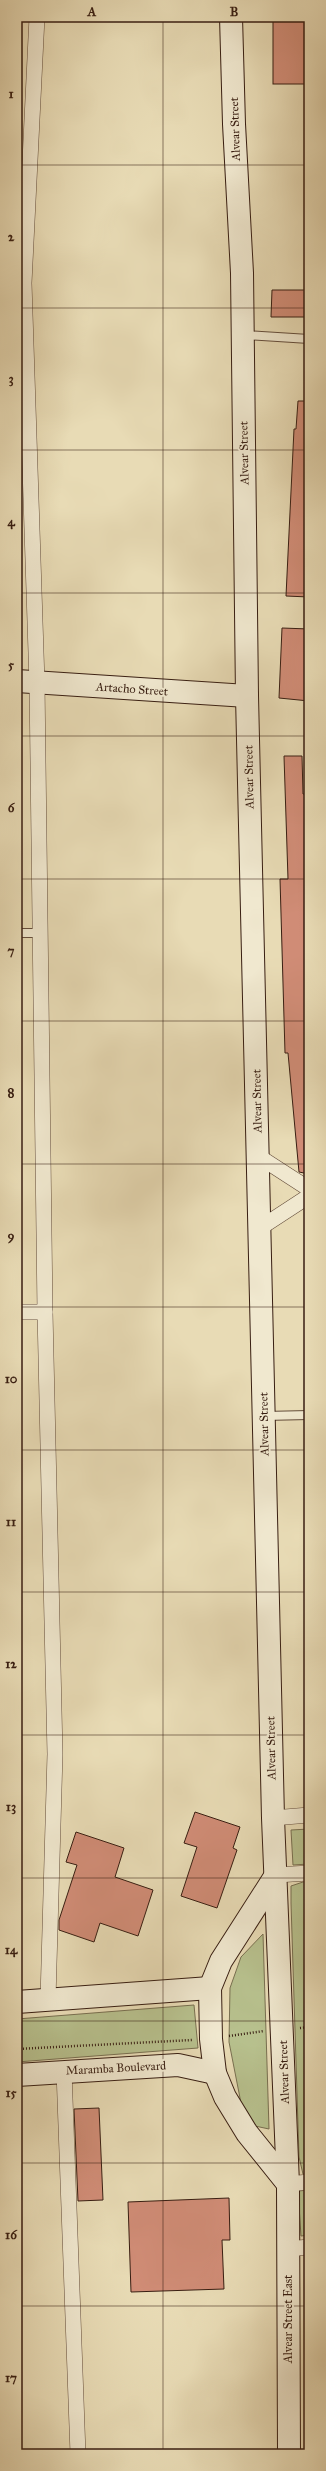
<svg xmlns="http://www.w3.org/2000/svg" width="326" height="2471" font-family="'IM FELL Great Primer',serif">
<style>
.green{fill:#b7c08d;stroke:#786f50}
.building{fill:#d08c76;stroke:#381e12}
.lines{fill:none;stroke-linecap:round;stroke-linejoin:round}
.lane-casing{stroke:#644d3b;stroke-width:10}
.street-casing{stroke:#644d3b;stroke-width:16}
.secondary-casing{stroke:#381e12;stroke-width:24}
.path{stroke:#381e12;stroke-width:2.5;stroke-dasharray:1 2;stroke-linecap:butt}
.lane{stroke:#f0e8cf;stroke-width:8}
.street{stroke:#f0e8cf;stroke-width:15}
.secondary{stroke:#f0e8cf;stroke-width:22}
.grid{fill:none;stroke:#381e12;stroke-width:1;stroke-opacity:0.55}
.labels{text-anchor:middle;dominant-baseline:central;stroke-width:4;stroke-linejoin:round;paint-order:stroke}
.street-label{font-size:12px;fill:#381e12;stroke:#f0e8cf}
.neatline{fill:none;stroke:#381e12;stroke-width:1.5}
.grid-label{font-size:13px;text-anchor:middle;font-weight:bold;fill:#381e12}
</style>
<rect width="100%" height="100%" fill="#e8dbb5"/>
<filter id="stains"><feTurbulence type="fractalNoise" baseFrequency=".005" numOctaves="4"/><feColorMatrix values="0 0 0 0 .2 0 0 0 0 .09 0 0 0 0 .02 0 0 0 .5 -.17"/></filter>
<radialGradient id="worn" r=".72"><stop offset=".6" stop-color="#630" stop-opacity="0"/><stop offset="1" stop-color="#630" stop-opacity=".3"/></radialGradient>
<g class="green">
<path d="M309 1829V1864L293 1865 291 1830Z"/>
<path d="M303 1882H309V2173L303 2174 299 2157 291 1903V1886Z"/>
<path d="M263 1934 269 2129 255 2126 241 2103 229 2042 230 1988 241 1957Z"/>
<path d="M194 2005 198 2048 17 2062V2019Z"/>
<path d="M309 2190V2235L301 2236 298 2191Z"/>
</g>
<g class="building">
<rect x="273" y="17" width="36" height="67"/>
<path d="M272 290H309V317H271Z"/>
<path d="M298 401H309V597L286 596 294 429H296Z"/>
<path d="M282 628 309 629V701L279 698Z"/>
<path d="M284 756H302L303 794H309V1174L299 1172 288 1053H285L280 879H288Z"/>
<path d="M195 1812 240 1827 233 1848 237 1850 217 1908 181 1896 197 1847 184 1843Z"/>
<path d="M76 1832 124 1848 115 1877 153 1890 138 1936 100 1923 94 1942 59 1930V1920L77 1865 66 1862Z"/>
<path d="M99 2108 103 2200 78 2201 74 2109Z"/>
<path d="M229 2198 230 2240H222L224 2289 131 2292 128 2202Z"/>
</g>
<g class="lines">
<defs>
<g id="lane">
<path d="M244 335 309 339"/>
<path d="M17 933H39"/>
<path d="M264 1416 309 1415"/>
</g>
<g id="street">
<path d="M37 17 24 283 37 683 45 1312 55 1754 48 1999"/>
<path d="M258 1156 309 1189"/>
<path d="M260 1228 309 1196"/>
<path d="M17 1312H45"/>
<path d="M273 1818 309 1815"/>
<path d="M276 1875 309 1873"/>
<path d="M64 2071 78 2454"/>
<path d="M288 2184 309 2182"/>
<path d="M288 2249 309 2247"/>
</g>
<g id="secondary">
<path d="M231 17 234 124 242 273 247 696 273 1818 288 2184 289 2454"/>
<path d="M17 681 247 696"/>
<path d="M276 1875 221 1961 210 1988 211 2039 215 2073 225 2097 247 2133 288 2184"/>
<path d="M17 2002 210 1988"/>
<path d="M17 2075 178 2065 215 2073"/>
</g>
</defs>
<use href="#lane" class="lane-casing"/>
<use href="#street" class="street-casing"/>
<use href="#secondary" class="secondary-casing"/>
<g class="path">
<path d="M300 2028 309 2027"/>
<path d="M229 2036 264 2031"/>
<path d="M17 2049 192 2040"/>
</g>
<use href="#lane" class="lane"/>
<use href="#street" class="street"/>
<use href="#secondary" class="secondary"/>
</g>
<path class="grid" d="M163 17V2454M17 165H309M17 308H309M17 450H309M17 593H309M17 736H309M17 879H309M17 1021H309M17 1164H309M17 1307H309M17 1450H309M17 1592H309M17 1735H309M17 1878H309M17 2021H309M17 2163H309M17 2306H309"/>
<g class="labels">
<g class="street-label">
<text transform="translate(235 129) rotate(-92)">Alvear Street</text>
<text transform="translate(244 453) rotate(-91)">Alvear Street</text>
<text transform="translate(132 689) rotate(4)">Artacho Street</text>
<text transform="translate(249 777) rotate(-91)">Alvear Street</text>
<text transform="translate(257 1101) rotate(-91)">Alvear Street</text>
<text transform="translate(264 1424) rotate(-91)">Alvear Street</text>
<text transform="translate(271 1748) rotate(-91)">Alvear Street</text>
<text transform="translate(116 2068) rotate(-3)">Maramba Boulevard</text>
<text transform="translate(284 2072) rotate(-92)">Alvear Street</text>
<text transform="translate(288 2319) rotate(-90)">Alvear Street East</text>
</g>
</g>
<rect width="326" height="2471" fill="none" stroke="#e8dbb5" stroke-width="44"/>
<rect x="22" y="22" width="282" height="2427" class="neatline"/>
<g class="grid-label">
<text x="92" y="16">A</text>
<text x="234" y="16">B</text>
<text x="11" y="98">1</text>
<text x="11" y="241">2</text>
<text x="11" y="383">3</text>
<text x="11" y="526">4</text>
<text x="11" y="669">5</text>
<text x="11" y="812">6</text>
<text x="11" y="955">7</text>
<text x="11" y="1097">8</text>
<text x="11" y="1240">9</text>
<text x="11" y="1383">10</text>
<text x="11" y="1526">11</text>
<text x="11" y="1668">12</text>
<text x="11" y="1811">13</text>
<text x="11" y="1954">14</text>
<text x="11" y="2097">15</text>
<text x="11" y="2239">16</text>
<text x="11" y="2382">17</text>
</g>
<rect width="100%" height="100%" filter="url(#stains)"/>
<rect width="100%" height="100%" fill="url(#worn)"/>
</svg>
